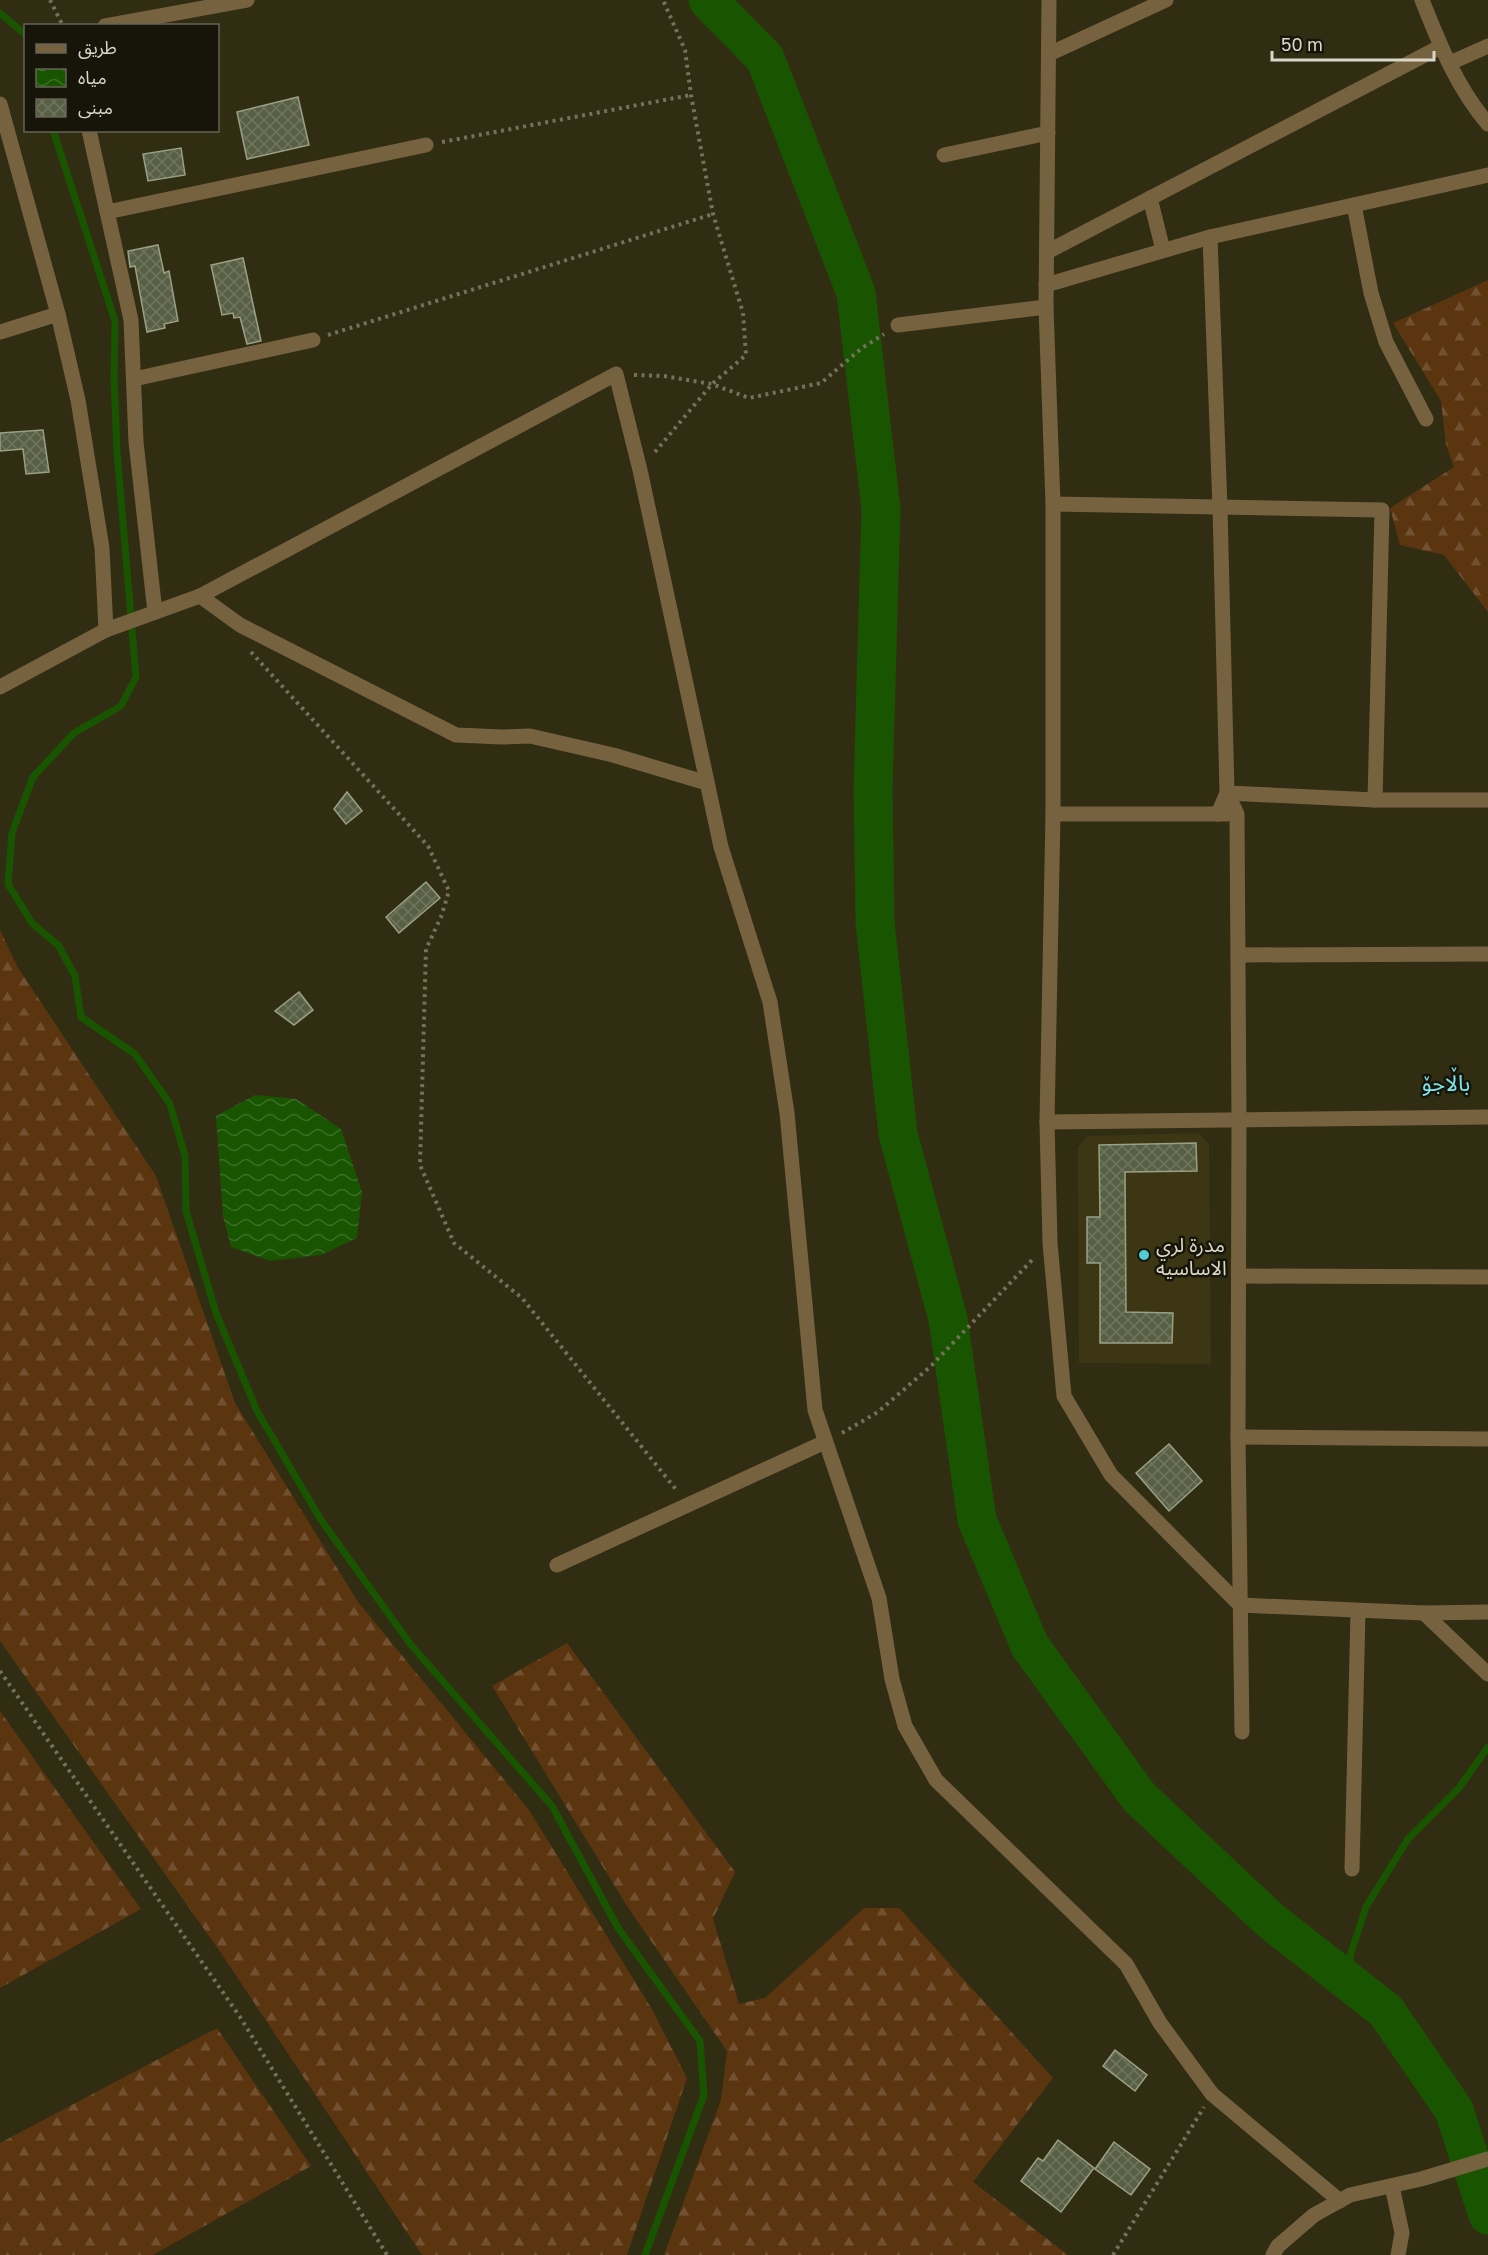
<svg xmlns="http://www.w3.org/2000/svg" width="1488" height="2255" font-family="'Golos Text','Noto Sans Arabic',sans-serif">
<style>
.built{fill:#3d3614}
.forest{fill:url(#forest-firs)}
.water{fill:url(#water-waves)}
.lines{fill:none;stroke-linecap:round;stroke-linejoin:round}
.stream{stroke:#195501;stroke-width:7}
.river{stroke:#195501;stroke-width:39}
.building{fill:url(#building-cross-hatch);stroke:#99a184;stroke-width:1.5}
.path{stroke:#75715c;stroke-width:4;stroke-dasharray:3 4.5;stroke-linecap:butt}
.street{stroke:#776240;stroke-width:15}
.poi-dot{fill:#51ccd3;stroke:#17150a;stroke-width:2}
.labels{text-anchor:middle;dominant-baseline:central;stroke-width:5;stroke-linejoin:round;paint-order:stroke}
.poi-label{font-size:20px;fill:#dad7c8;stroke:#17150a;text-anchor:start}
.quarter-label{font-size:22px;fill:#7be7ed;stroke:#17150a}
</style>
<defs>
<pattern id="forest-firs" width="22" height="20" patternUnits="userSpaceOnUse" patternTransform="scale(1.5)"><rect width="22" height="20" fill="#5b3410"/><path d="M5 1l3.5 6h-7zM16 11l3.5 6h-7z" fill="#725131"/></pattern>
<pattern id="water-waves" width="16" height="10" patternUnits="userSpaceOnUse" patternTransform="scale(1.5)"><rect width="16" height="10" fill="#195501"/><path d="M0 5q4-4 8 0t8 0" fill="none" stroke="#3a6d25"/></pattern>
<pattern id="building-cross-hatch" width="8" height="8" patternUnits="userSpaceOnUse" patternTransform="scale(1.5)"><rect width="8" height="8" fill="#595f45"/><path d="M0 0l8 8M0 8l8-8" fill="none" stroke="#70755e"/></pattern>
</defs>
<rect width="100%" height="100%" fill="#312d13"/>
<path class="built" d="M1199 1133 1209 1144 1211 1364 1079 1363 1078 1147 1088 1136Z"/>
<g class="forest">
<path d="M1488 280V612L1444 555 1400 545 1390 508 1454 467 1446 445 1441 401 1393 323Z"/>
<path d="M0 930 17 966 156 1176 235 1403 358 1602 529 1810 653 2011 687 2078 627 2255H422L221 1953 0 1641Z"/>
<path d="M567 1643 735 1872 713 1919 739 2004 765 1998 864 1908H899L1053 2078 973 2182 1068 2255H664L721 2100 727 2051 627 1906 492 1686Z"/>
<path d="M0 1711 141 1909 0 1988Z"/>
<path d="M217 2028 311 2166 153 2255H0V2143Z"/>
</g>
<path class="water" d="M255 1095 296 1099 341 1129 362 1192 357 1238 321 1255 270 1261 231 1247 223 1216 216 1116Z"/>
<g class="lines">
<g class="stream">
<path d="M0 13 26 35"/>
<path d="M53 130 115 321 114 378 117 451 136 677 121 706 74 733 33 777 12 833 8 884 32 923 59 946 75 976 81 1017 135 1054 170 1104 185 1156 186 1211 216 1313 257 1411 321 1520 411 1645 552 1806 618 1928 700 2041 704 2095 645 2255"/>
<path d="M1353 1985 1350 1956 1366 1907 1408 1839 1459 1788 1488 1747"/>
</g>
<path class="river" d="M708 0 765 58 856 293 881 509 873 789 875 922 898 1134 948 1319 977 1520 1030 1646 1139 1797 1270 1920 1386 2011 1454 2110 1488 2215"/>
</g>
<g class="building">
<path d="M298 97 309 145 247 159 237 112Z"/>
<path d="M181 148 185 175 148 181 143 154Z"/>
<path d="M158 245 164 273 169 271 178 321 164 324 165 328 147 332 135 266 130 267 128 251Z"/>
<path d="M243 258 261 341 247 344 240 317 234 318 233 313 222 315 211 265Z"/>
<path d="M43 430 49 472 26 474 23 449 0 451V433Z"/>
<path d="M347 792 362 811 346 824 334 809Z"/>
<path d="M426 882 440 898 399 933 386 917Z"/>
<path d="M299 992 313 1010 294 1025 275 1011Z"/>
<path d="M1196 1143 1197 1171 1125 1172 1126 1312 1173 1313 1172 1343H1100V1263H1087V1217H1100L1099 1145Z"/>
<path d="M1169 1444 1202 1481 1169 1511 1136 1473Z"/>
<path d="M1115 2050 1147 2075 1135 2091 1103 2066Z"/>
<path d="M1058 2140 1094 2168 1061 2212 1021 2181 1038 2158 1043 2161Z"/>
<path d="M1114 2142 1150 2169 1131 2195 1095 2169Z"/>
</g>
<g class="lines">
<g class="path">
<path d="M50 0 63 26"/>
<path d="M442 142 691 95"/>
<path d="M328 335 713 214"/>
<path d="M634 375 664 376 712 384 749 398 821 383 862 348 884 334"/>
<path d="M655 452 712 384 746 355 743 313 713 214 691 95 685 50 663 0"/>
<path d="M251 652 428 846 449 891 441 917 426 949 420 1165 454 1243 522 1298 678 1492"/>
<path d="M842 1433 878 1412 931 1366 1033 1259"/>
<path d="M0 1671 240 2017 387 2255"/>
<path d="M1113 2255 1204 2107"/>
</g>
<g class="street">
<path d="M1049 0 1046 307 1053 504V814L1047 1122 1050 1243 1064 1396 1111 1475 1240 1605 1424 1613 1488 1612"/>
<path d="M1422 0C1439 43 1457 88 1488 124"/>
<path d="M105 26 247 0"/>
<path d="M1049 54 1166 0"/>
<path d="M1450 63 1488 46"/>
<path d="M0 104 58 314 78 400 102 548 106 630"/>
<path d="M89 130 131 320 136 442 155 612"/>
<path d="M944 155 1048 133"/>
<path d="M1150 198 1163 250"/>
<path d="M1354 205 1371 293 1386 342 1426 419"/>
<path d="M107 212 426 145"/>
<path d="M1210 237 1220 508 1227 793 1237 814 1239 1120 1238 1437 1242 1732"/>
<path d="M1047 252 1440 47"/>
<path d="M1046 285 1210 237 1488 175"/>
<path d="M898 325 1046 307"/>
<path d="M0 332 58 314"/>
<path d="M134 379 313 340"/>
<path d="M1053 504 1382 510 1375 800"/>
<path d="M200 596 240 625 456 735 502 737 530 736 613 755 707 783"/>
<path d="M0 687 106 630 200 596 616 374 640 470 721 847 770 1002 787 1113 815 1410 879 1598 892 1679 905 1726 936 1780 1126 1964 1160 2023 1212 2094 1340 2201"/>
<path d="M1053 814H1227"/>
<path d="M1218 814 1227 793 1375 800H1488"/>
<path d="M1239 955 1488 954"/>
<path d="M1047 1122 1488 1117"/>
<path d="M1239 1276 1488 1277"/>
<path d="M1238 1437 1488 1439"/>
<path d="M557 1565 825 1442"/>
<path d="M1424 1613 1488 1674"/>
<path d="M1352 1869 1358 1611"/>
<path d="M1392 2186 1402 2233 1398 2255"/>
<path d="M1273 2255 1278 2246 1314 2215 1350 2195 1421 2179 1488 2159"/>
</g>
</g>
<circle class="poi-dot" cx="1144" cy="1255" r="6"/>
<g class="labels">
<g class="poi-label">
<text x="1156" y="1244">مدرة لري<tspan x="1156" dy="23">الاساسیه</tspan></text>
</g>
<g class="quarter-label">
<text x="1446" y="1082">باڵاجۆ</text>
</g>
</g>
<rect x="24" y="24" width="195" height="108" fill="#17150a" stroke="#656356" stroke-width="1.5"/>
<rect x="36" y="44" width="30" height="9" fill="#776240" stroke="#656356" stroke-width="1.5"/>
<text x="78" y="54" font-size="18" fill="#dad7c8">طريق</text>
<rect x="36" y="69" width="30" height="18" fill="url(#water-waves)" stroke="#656356" stroke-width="1.5"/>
<text x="78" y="84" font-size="18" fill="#dad7c8">مياه</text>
<rect x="36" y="99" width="30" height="18" fill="url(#building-cross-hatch)" stroke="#656356" stroke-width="1.5"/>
<text x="78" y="114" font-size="18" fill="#dad7c8">مبنى</text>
<path d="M1272 51v9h162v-9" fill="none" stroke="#dad7c8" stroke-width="3"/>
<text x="1281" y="51" font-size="18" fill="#dad7c8" stroke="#17150a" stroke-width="4.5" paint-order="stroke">50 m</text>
</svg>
